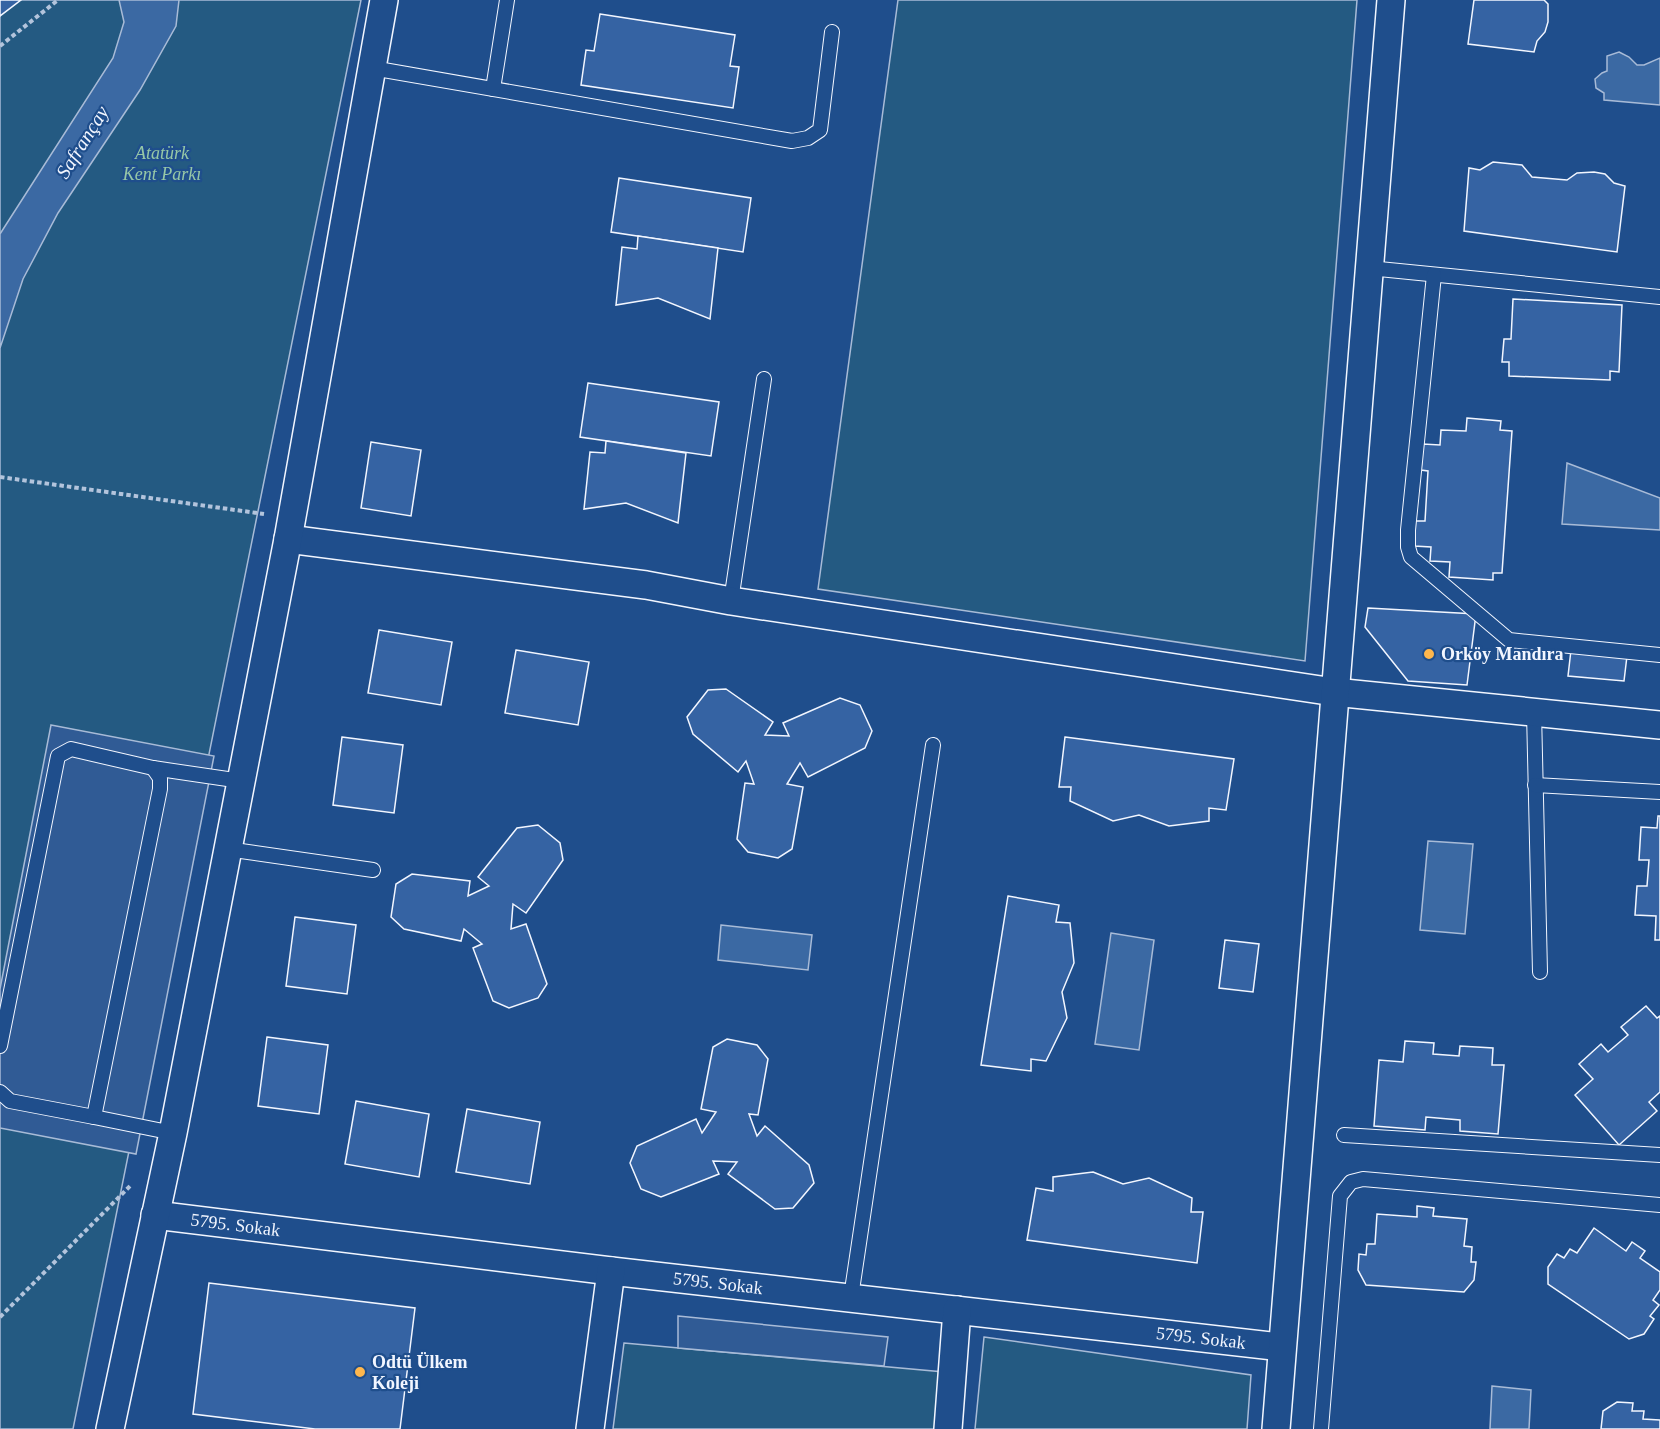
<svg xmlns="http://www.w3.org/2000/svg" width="1660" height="1429" font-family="'Times New Roman',serif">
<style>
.green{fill:#245a82;stroke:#a8bbd7;stroke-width:1.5}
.parking{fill:#305b95;stroke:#a8bbd7;stroke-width:1.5}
.water{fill:#3b69a3;stroke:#a8bbd7;stroke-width:1.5}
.building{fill:#3563a3;stroke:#f2f6ff;stroke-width:1.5}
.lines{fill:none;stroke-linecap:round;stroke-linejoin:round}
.service-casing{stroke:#f2f6ff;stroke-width:16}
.minor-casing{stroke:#f2f6ff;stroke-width:30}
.path{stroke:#b3c4dc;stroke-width:4;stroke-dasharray:4.5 3;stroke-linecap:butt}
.service{stroke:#1f4e8c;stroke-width:14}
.minor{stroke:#1f4e8c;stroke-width:27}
.poi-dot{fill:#ffb74d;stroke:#1f4e8c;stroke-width:2}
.labels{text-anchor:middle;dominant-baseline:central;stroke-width:4.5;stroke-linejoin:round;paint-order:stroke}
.park-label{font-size:18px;font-style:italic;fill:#97c8a6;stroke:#1f4e8c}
.poi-label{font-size:18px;font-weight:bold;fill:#f2f6ff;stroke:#1f4e8c;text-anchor:start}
.street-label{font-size:18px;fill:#f2f6ff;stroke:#1f4e8c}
.water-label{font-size:20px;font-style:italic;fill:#f2f6ff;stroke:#1f4e8c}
</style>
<rect width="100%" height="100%" fill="#1f4e8c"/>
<g class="green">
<path d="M0 0H361L73 1429H0Z"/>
<path d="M898 0H1357L1305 661 818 589Z"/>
<path d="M984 1337 1251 1375 1247 1429H975Z"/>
<path d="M624 1343 944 1372 939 1429H613Z"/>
</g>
<g class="parking">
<path d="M51 725 214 756 136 1154 0 1128V989Z"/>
<path d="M678 1316 888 1337 884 1366 678 1348Z"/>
</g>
<g class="water">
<path d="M119 0H179L176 26 140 90 58 213 23 279 0 348V234L113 58 124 22Z"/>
<path d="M1619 52 1629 57 1637 65H1644L1660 58V105L1604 100V93L1596 88 1595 79 1602 73 1607 71V56Z"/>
<path d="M1567 463 1660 498V530L1562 524Z"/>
<path d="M1428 841 1473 844 1465 934 1420 930Z"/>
<path d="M721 925 812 935 808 970 718 960Z"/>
<path d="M1111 933 1154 940 1139 1050 1095 1044Z"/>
<path d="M1492 1386 1531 1390 1529 1429H1490Z"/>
</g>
<g class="building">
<path d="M0 0H21L0 16Z"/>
<path d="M1474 0H1544L1548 4V22L1545 32 1537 41 1534 52 1468 44Z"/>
<path d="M600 14 735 35 730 66 739 67 733 108 581 85 586 50 594 51Z"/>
<path d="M1493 162 1522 165 1532 177 1567 180 1577 173 1594 172 1605 174 1614 183 1625 186 1617 252 1464 231 1469 168 1480 170Z"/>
<path d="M619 178 751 198 743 252 611 232Z"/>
<path d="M638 236 718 248 710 319 658 298 616 305 622 247 637 249Z"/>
<path d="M1513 299 1622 305 1619 372 1610 371V380L1509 376V362H1502L1504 339H1511Z"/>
<path d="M588 383 719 402 711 456 580 437Z"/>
<path d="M1467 418 1501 421 1500 430 1512 431 1502 573H1493V580L1449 577 1450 562 1430 561 1431 547 1414 546 1415 521H1425L1428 471 1421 470 1423 444 1440 445 1441 430 1466 431Z"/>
<path d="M606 441 686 453 678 523 626 503 584 509 590 452 605 453Z"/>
<path d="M371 442 421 450 411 516 361 508Z"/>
<path d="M1368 608 1476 614 1467 685 1408 681 1365 627Z"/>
<path d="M379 630 452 642 441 705 368 693Z"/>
<path d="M516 650 589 662 578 725 505 713Z"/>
<path d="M1571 650 1627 656 1624 681 1568 676Z"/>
<path d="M726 689 773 722 765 735 789 736 783 723 840 698 860 705 872 731 865 748 808 777 800 763 787 784 803 787 792 849 778 858 748 852 737 839 745 783 754 784 746 761 738 772 693 734 687 717 708 690Z"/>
<path d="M342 737 403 745 394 813 333 805Z"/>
<path d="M1065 737 1234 759 1226 810 1209 808V821L1169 826 1139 815 1113 821 1070 801 1071 787H1059Z"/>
<path d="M1658 816H1660V940H1655L1656 916 1635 915 1637 886H1647L1649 860H1639L1641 827 1657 828Z"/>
<path d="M538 825 560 843 563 860 526 913 513 904 511 929 526 924 547 984 538 998 509 1008 493 1001 473 948 482 944 464 929 461 941 404 929 391 917 396 884 412 874 470 881 468 896 489 886 478 877 517 828Z"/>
<path d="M1008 896 1059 905 1056 922 1070 923 1074 963 1062 992 1067 1018 1046 1061 1031 1059V1071L981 1065Z"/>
<path d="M295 917 356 925 347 994 286 986Z"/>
<path d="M1225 940 1259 944 1253 992 1219 988Z"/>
<path d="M1646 1006 1657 1018 1660 1016V1092L1649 1102 1657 1111 1619 1145 1575 1095 1593 1079 1579 1064 1601 1044 1608 1052 1628 1035 1621 1027Z"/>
<path d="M267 1037 328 1045 319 1114 258 1106Z"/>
<path d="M727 1039 757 1045 768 1059 758 1115 749 1114 757 1136 765 1126 809 1165 814 1183 793 1208 775 1209 728 1174 737 1162 713 1161 719 1174 661 1197 641 1189 630 1163 637 1146 696 1119 702 1133 716 1112 701 1109 713 1047Z"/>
<path d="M1405 1041 1434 1043 1433 1054 1459 1056 1460 1046 1493 1048 1492 1065H1504L1498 1134 1460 1131V1120L1426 1117 1425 1130 1374 1126 1379 1060 1403 1062Z"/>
<path d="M356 1101 429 1114 419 1177 345 1164Z"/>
<path d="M467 1109 540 1122 530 1184 456 1172Z"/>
<path d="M1093 1172 1123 1184 1149 1178 1192 1198 1191 1212H1203L1197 1263 1027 1240 1036 1188 1053 1191V1177Z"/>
<path d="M1417 1206 1434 1208 1433 1216 1467 1219 1464 1246 1472 1247 1471 1262H1476L1474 1280 1464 1292 1366 1285 1358 1270 1359 1254 1366 1255 1367 1244H1375L1377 1214 1417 1217Z"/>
<path d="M1594 1228 1626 1251 1632 1242 1645 1251 1640 1258 1660 1272V1290L1653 1300 1659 1305 1650 1316 1654 1319 1644 1334 1629 1339 1548 1284V1267L1557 1254 1564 1258 1570 1249 1577 1253Z"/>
<path d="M209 1283 415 1308 400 1429H315L193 1414Z"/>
<path d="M1617 1402 1633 1403 1632 1411H1644L1643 1419 1660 1420V1429H1601L1603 1411Z"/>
</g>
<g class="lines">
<defs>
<g id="service">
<path d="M372 68 792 141 808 138 820 130 832 32"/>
<path d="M493 89 507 0"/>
<path d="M1369 268 1660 297"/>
<path d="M1434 275 1408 530V547L1411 557 1509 640 1660 655"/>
<path d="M731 601 764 379"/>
<path d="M1534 712 1540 972"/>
<path d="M1535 785 1660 792"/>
<path d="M227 849 373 870"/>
<path d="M0 1046 58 756 71 749 153 768 241 781"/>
<path d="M0 1092 10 1101 94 1117 160 789V778L153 768"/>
<path d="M94 1117 173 1133"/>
<path d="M1344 1135 1660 1155"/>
<path d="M851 1297 933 745"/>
<path d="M1321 1429 1340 1196 1351 1182 1363 1179 1660 1205"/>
</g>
<g id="minor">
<path d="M288 539 646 585 731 601 1334 692 1660 725"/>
<path id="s1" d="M155 1215 611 1271 1281 1347"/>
<path d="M110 1429 173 1133 288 539 384 0"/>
<path d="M590 1429 611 1271"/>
<path d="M948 1429 957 1310"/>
<path d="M1276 1429 1391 0"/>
</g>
</defs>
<use href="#service" class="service-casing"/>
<use href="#minor" class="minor-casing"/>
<g class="path">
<path d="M0 46 58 0"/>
<path d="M0 477 264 514"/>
<path d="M0 1317 130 1186"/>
</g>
<use href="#service" class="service"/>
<use href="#minor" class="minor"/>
</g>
<g class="poi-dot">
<circle cx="1429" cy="654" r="6"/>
<circle cx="360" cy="1372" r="6"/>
</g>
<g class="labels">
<g class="park-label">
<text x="162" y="153">Atatürk<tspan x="162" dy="21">Kent Parkı</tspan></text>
</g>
<g class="poi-label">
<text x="1441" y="654">Orköy Mandıra</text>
<text x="372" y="1362">Odtü Ülkem<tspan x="372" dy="21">Koleji</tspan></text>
</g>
<g class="street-label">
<text stroke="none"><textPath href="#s1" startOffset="81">5795. Sokak</textPath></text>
<text stroke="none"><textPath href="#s1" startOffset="567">5795. Sokak</textPath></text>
<text stroke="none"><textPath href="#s1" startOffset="1053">5795. Sokak</textPath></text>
</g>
<g class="water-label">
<text transform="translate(82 142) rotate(-58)">Safrançay</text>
</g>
</g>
</svg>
